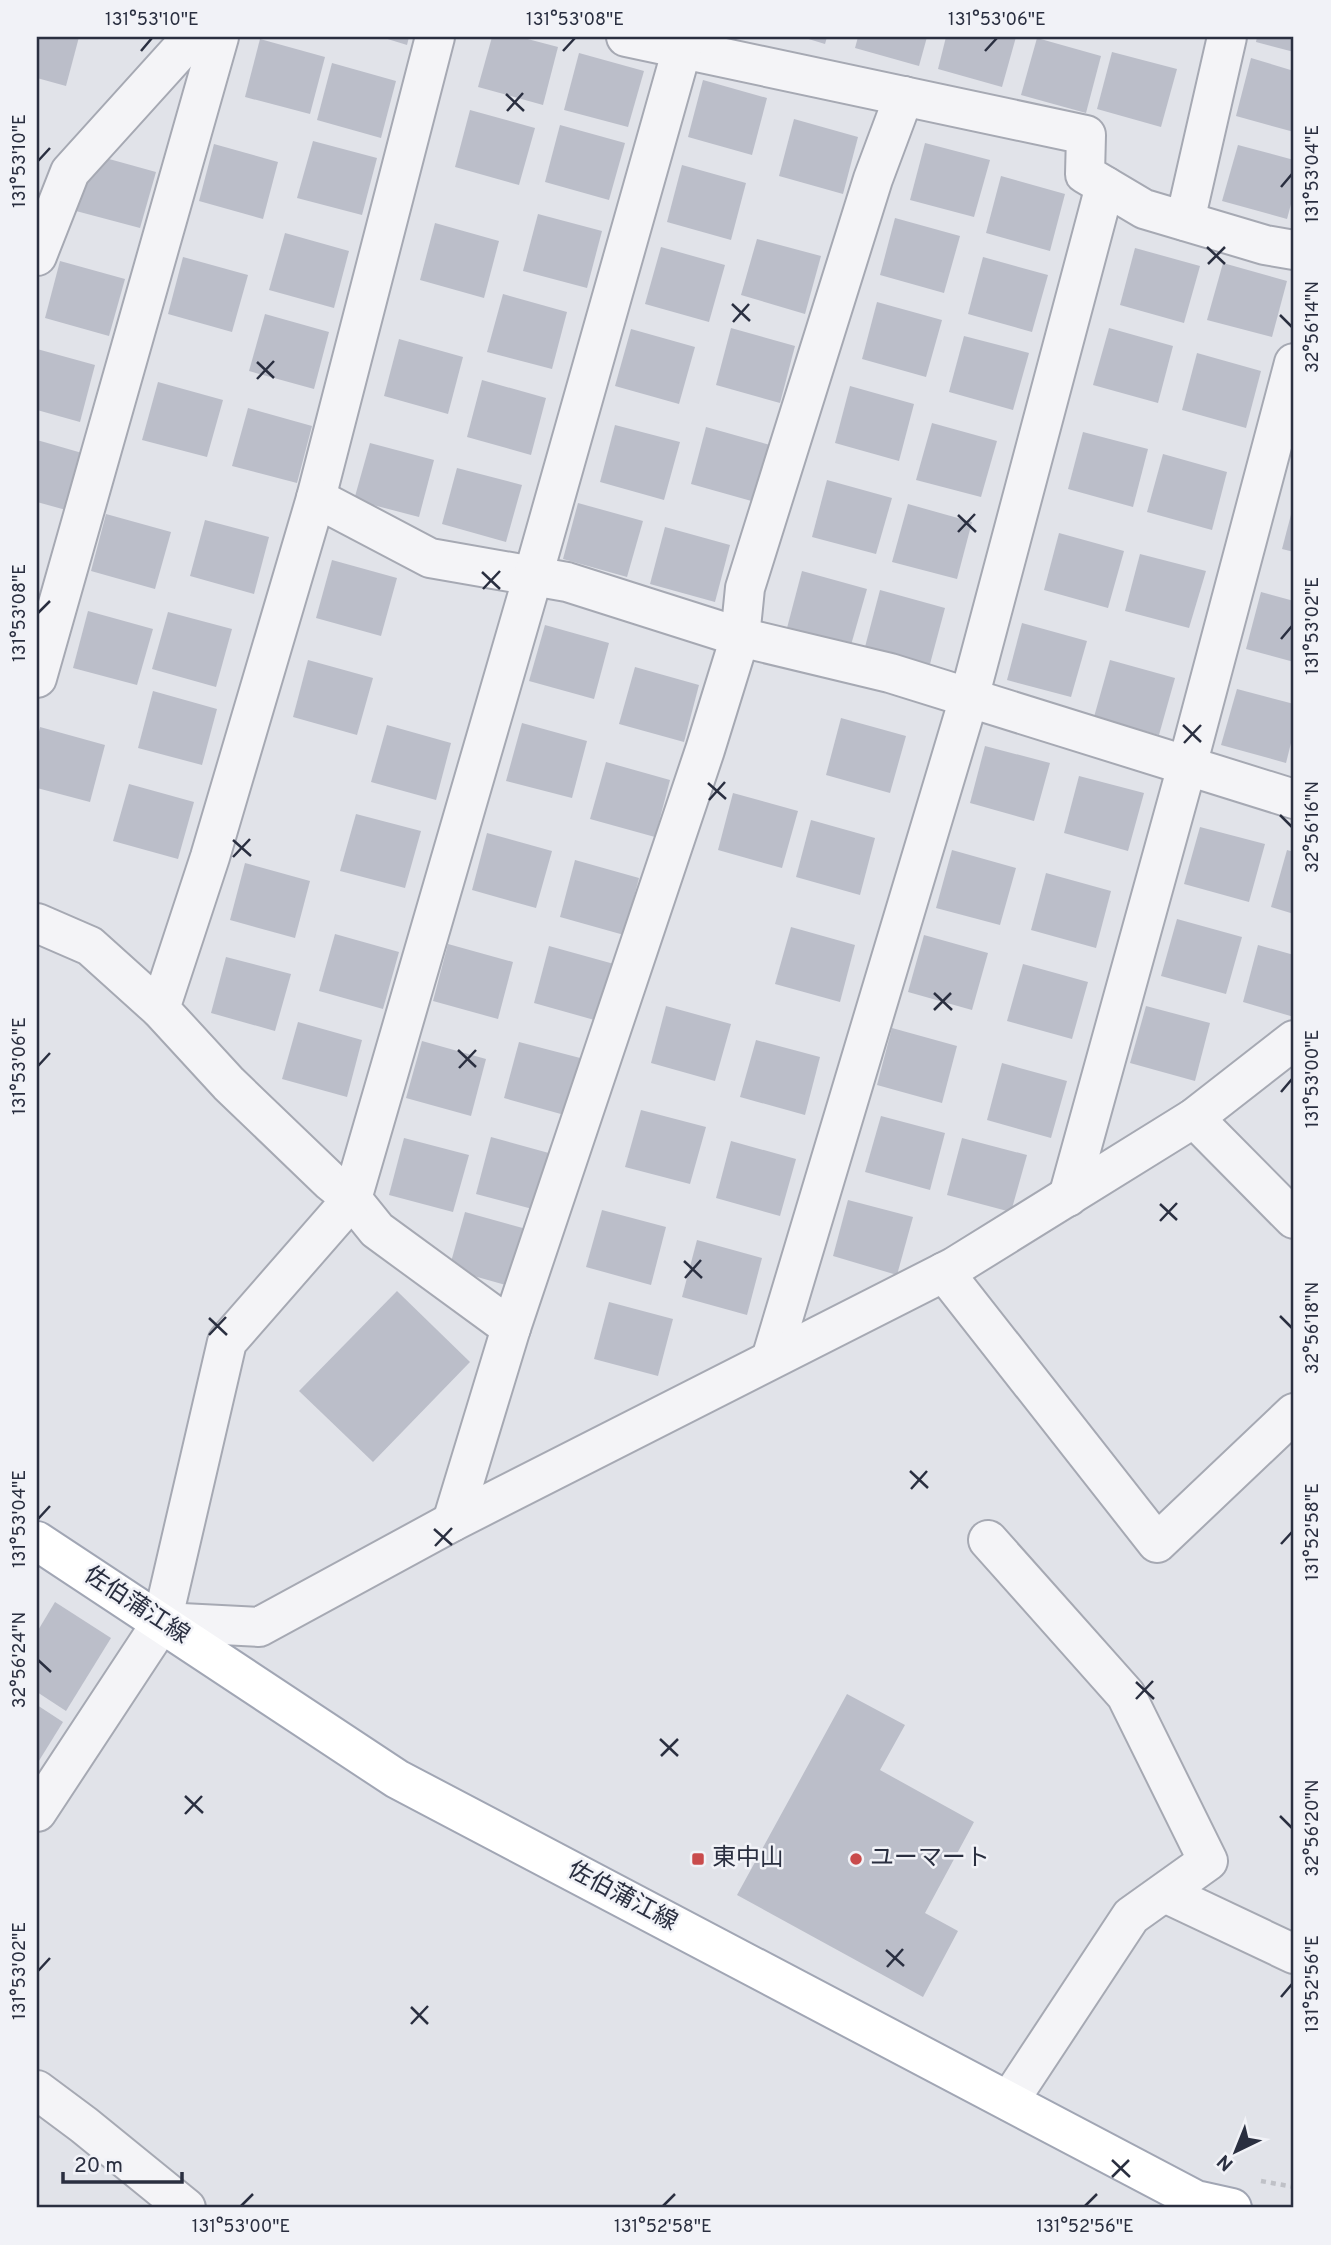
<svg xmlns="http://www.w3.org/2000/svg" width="1331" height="2245" font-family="Overpass,'Noto Sans JP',sans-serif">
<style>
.building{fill:#bbbec9}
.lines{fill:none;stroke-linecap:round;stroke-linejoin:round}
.minor-casing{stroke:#a6a9b3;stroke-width:42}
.major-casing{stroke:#a1a6b4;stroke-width:42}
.path{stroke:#bfc1c7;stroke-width:4.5;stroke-dasharray:5 5;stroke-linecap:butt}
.minor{stroke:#f4f4f7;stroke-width:38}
.major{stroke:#fff;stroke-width:38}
.ticks{fill:none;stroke:#2a2f40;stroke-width:2.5}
.poi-dot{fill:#c94b4c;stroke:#f1f2f7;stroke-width:2.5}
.labels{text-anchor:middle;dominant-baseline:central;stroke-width:5;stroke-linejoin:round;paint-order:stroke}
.street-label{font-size:24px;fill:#2a2f40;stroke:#f1f2f7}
.poi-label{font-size:24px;fill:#2a2f40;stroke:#f1f2f7;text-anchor:start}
.neatline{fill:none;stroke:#2a2f40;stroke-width:2.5}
.ticks-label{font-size:18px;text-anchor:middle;fill:#2a2f40}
</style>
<rect width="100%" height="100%" fill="#e1e3e9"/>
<g class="building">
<path d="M37 37H79L66 86 37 78Z"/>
<path d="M381 37H409L407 45Z"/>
<path d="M492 37H520L558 47 543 105 478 87Z"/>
<path d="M802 37H827L825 44Z"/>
<path d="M858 37H927L919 66 855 48Z"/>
<path d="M946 37H1016L1002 87 938 69Z"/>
<path d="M1257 37H1294V52L1256 42Z"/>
<path d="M1037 38 1101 56 1086 113 1021 95Z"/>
<path d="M260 39 325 57 310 114 245 97Z"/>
<path d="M1112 52 1177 69 1161 127 1097 109Z"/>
<path d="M579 53 644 71 628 127 564 110Z"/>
<path d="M1251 58 1294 71V132L1236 116Z"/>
<path d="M332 63 396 81 381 138 317 120Z"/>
<path d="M703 80 767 98 752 155 688 137Z"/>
<path d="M470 110 535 128 519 185 455 167Z"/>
<path d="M794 119 858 137 843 194 779 176Z"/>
<path d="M560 125 625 143 609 200 545 182Z"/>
<path d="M313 141 377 158 362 215 297 198Z"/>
<path d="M925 143 990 160 974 217 910 200Z"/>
<path d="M214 144 278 162 263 219 199 201Z"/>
<path d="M1238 145 1294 160V193L1287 219 1222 201Z"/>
<path d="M91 154 156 172 140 228 76 211Z"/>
<path d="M682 165 746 183 731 240 667 222Z"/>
<path d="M1001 176 1065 194 1050 251 986 233Z"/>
<path d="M538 214 602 231 587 288 523 271Z"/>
<path d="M895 218 960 236 944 293 880 275Z"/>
<path d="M435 223 499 241 484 298 420 280Z"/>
<path d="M285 233 349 251 334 308 269 290Z"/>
<path d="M757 239 821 256 805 314 741 295Z"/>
<path d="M661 247 725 265 709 322 645 304Z"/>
<path d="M1135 248 1200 266 1184 323 1120 305Z"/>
<path d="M183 257 248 275 232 332 168 314Z"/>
<path d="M983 257 1048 275 1032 332 968 314Z"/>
<path d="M60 261 125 279 109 336 45 318Z"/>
<path d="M1223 263 1287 281 1272 337 1207 320Z"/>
<path d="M503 294 567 312 552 369 487 352Z"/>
<path d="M877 302 942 320 926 377 862 359Z"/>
<path d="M265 314 329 332 314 389 249 371Z"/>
<path d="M731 328 795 346 780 403 716 385Z"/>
<path d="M1109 328 1173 346 1158 403 1093 385Z"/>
<path d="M631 329 695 347 679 404 615 386Z"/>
<path d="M964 336 1029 353 1013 410 949 392Z"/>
<path d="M399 339 463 357 448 414 384 396Z"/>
<path d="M37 349 95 365 80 422 37 410Z"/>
<path d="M1197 353 1261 371 1246 428 1182 410Z"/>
<path d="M482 380 546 398 531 455 467 437Z"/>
<path d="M158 382 223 400 207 457 142 440Z"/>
<path d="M850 386 914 404 899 461 835 443Z"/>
<path d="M248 408 312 426 297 483 232 466Z"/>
<path d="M932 423 997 441 981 497 916 480Z"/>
<path d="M615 425 680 442 664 500 600 482Z"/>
<path d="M706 427 770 445 755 502 691 484Z"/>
<path d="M1083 432 1148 449 1133 507 1068 489Z"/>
<path d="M37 440 82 453 66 510 37 502Z"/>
<path d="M370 443 434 460 419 517 354 500Z"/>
<path d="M1163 454 1227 472 1212 530 1147 512Z"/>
<path d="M457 468 522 485 506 542 442 524Z"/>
<path d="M827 480 892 498 876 554 812 537Z"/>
<path d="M578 503 643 521 627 577 563 559Z"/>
<path d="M908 504 972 522 957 579 892 562Z"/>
<path d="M1293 507H1294V552L1282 549Z"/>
<path d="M106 514 171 532 155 589 91 571Z"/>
<path d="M205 520 269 537 254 594 190 576Z"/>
<path d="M665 527 730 545 715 602 650 584Z"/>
<path d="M1059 533 1124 551 1108 608 1044 590Z"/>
<path d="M1140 554 1206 571 1189 628 1125 611Z"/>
<path d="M332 560 397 578 381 636 316 618Z"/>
<path d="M802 571 867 589 851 645 787 628Z"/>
<path d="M880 590 945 608 930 664 865 647Z"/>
<path d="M1261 592 1294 601V662L1246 649Z"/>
<path d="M88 611 153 629 137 685 73 668Z"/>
<path d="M168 612 232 629 216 687 152 669Z"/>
<path d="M1022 623 1087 641 1071 697 1007 680Z"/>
<path d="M545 625 609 643 594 699 529 681Z"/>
<path d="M308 660 373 678 357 735 293 717Z"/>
<path d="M1110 660 1175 678 1159 735 1094 717Z"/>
<path d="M635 667 699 685 684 742 619 724Z"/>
<path d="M1237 689 1294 704V731L1286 763 1221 745Z"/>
<path d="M153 691 217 709 202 765 138 748Z"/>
<path d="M841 718 906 736 890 793 826 775Z"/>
<path d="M522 723 587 741 572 798 506 781Z"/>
<path d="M387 725 451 743 436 800 371 782Z"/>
<path d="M40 727 105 745 90 802 37 788V741Z"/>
<path d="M985 746 1050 763 1034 821 970 803Z"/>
<path d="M606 762 670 780 655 837 590 819Z"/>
<path d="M1079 776 1144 793 1128 851 1064 833Z"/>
<path d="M129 784 194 802 178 859 113 841Z"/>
<path d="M733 793 798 811 782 868 718 850Z"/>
<path d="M356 814 421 831 405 888 340 871Z"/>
<path d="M811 820 875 838 860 895 796 877Z"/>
<path d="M1200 827 1265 844 1249 902 1184 884Z"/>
<path d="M487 833 552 851 536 908 472 890Z"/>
<path d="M952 850 1016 868 1000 925 936 908Z"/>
<path d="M1287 850 1294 852V914L1271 907Z"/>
<path d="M575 860 639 878 624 935 560 917Z"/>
<path d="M245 863 310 881 295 938 230 920Z"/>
<path d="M1046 873 1111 891 1096 948 1031 930Z"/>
<path d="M1177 919 1242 937 1226 994 1161 976Z"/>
<path d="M791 927 855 945 840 1002 775 984Z"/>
<path d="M335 934 399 952 383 1009 319 991Z"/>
<path d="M924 935 988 953 972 1010 908 992Z"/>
<path d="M448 944 513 962 498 1019 433 1001Z"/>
<path d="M1258 945 1294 955V1017L1243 1002Z"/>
<path d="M549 946 614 964 598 1021 534 1003Z"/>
<path d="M226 957 291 974 275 1031 211 1013Z"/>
<path d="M1023 964 1088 982 1072 1039 1007 1021Z"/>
<path d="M666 1006 731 1024 715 1081 651 1063Z"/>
<path d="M1146 1006 1210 1023 1195 1081 1130 1063Z"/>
<path d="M298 1022 362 1040 347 1097 282 1079Z"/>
<path d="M892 1028 957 1046 942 1103 877 1085Z"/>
<path d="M756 1040 820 1057 805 1115 740 1097Z"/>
<path d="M422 1041 486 1059 471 1116 406 1098Z"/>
<path d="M519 1042 584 1059 568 1116 504 1098Z"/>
<path d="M1002 1063 1067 1081 1051 1138 987 1120Z"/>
<path d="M641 1110 706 1127 690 1184 625 1167Z"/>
<path d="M881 1116 945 1133 930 1190 865 1172Z"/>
<path d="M491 1137 556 1155 540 1211 476 1194Z"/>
<path d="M404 1138 469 1155 453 1212 389 1195Z"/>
<path d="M962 1138 1027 1155 1011 1212 947 1195Z"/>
<path d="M731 1141 796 1159 780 1216 716 1198Z"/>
<path d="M848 1200 913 1217 897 1275 833 1256Z"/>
<path d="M602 1210 666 1227 651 1285 586 1267Z"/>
<path d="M465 1212 530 1230 513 1287 449 1269Z"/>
<path d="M697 1240 762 1258 747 1315 682 1297Z"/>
<path d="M397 1291 470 1362 373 1462 299 1391Z"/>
<path d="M609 1302 673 1319 658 1376 594 1359Z"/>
<path d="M55 1602 111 1638 66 1711 37 1692V1632Z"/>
<path d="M847 1694 905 1725 880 1770 974 1822 925 1913 958 1931 923 1997 737 1895Z"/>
<path d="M37 1705 63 1722 37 1764Z"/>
</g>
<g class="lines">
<defs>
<g id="minor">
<path d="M435 37 316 498 210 857 160 1009 229 1084 331 1182 352 1199 377 1230 511 1328"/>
<path d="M626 37 1086 135 1085 174 1144 209 1265 245 1294 250"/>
<path d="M1185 221 1227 37"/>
<path d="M37 256 70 172 192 37"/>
<path d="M316 498 430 558 567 582 740 637 890 673 1294 799"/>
<path d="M37 678 219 37"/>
<path d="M37 923 90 946 160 1009"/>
<path d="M1194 1118 1294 1219"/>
<path d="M1068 1197 1187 766 1294 363"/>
<path d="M944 1272 1157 1543 1294 1413"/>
<path d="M771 1359 969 698 1105 186"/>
<path d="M452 1522 511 1328 705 750 740 637 745 588 873 179 904 96"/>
<path d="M988 1540 1126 1695 1208 1861 1131 1916 1009 2101"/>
<path d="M162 1622 259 1627 452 1522 954 1267 1194 1118 1294 1040"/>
<path d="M37 1812 162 1622 227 1342 352 1199 533 576 682 49"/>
<path d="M1165 1893 1294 1954"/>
<path d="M37 2090 84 2125 186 2208"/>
</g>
<path id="major" d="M37 1541 397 1779 1196 2200 1232 2208"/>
</defs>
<use href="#minor" class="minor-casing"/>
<use href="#major" class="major-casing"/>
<path class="path" d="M1261 2181 1294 2187"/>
<use href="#minor" class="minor"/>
<use href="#major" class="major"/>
</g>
<path class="ticks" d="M141 51 152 38M563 51 575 38M985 51 997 38M506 94 524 111M507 111 523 93M38 161 50 148M1281 187 1292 174M1207 247 1225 264M1208 264 1225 247M732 304 750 321M1280 315 1292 327M733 322 749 304M257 362 274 378M257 379 274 361M958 515 976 532M958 532 975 514M482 572 500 589M483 589 500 571M38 613 50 601M1281 639 1292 626M1183 725 1201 742M1184 743 1201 725M708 783 726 799M709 800 725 782M1280 815 1292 827M233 840 251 856M233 857 250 839M934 993 952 1010M934 1010 951 993M458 1050 476 1067M38 1066 50 1053M459 1068 476 1050M1281 1092 1292 1079M1160 1204 1177 1220M1160 1221 1177 1203M684 1261 702 1278M685 1278 701 1260M1280 1316 1292 1328M209 1318 227 1335M209 1335 226 1317M910 1471 928 1488M911 1489 927 1471M38 1519 50 1506M434 1529 452 1545M1281 1544 1292 1532M435 1546 452 1528M38 1660 51 1672M1136 1682 1154 1699M1136 1699 1153 1681M660 1739 678 1756M661 1756 678 1739M185 1796 203 1813M185 1814 202 1796M1280 1816 1292 1828M886 1950 904 1966M887 1967 903 1949M38 1971 50 1958M1281 1997 1292 1984M411 2007 428 2024M411 2024 428 2006M1112 2160 1130 2177M1112 2177 1129 2160M241 2206 253 2194M663 2206 675 2194M1085 2206 1097 2194"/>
<g class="poi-dot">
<rect x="691" y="1852" width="14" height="14" rx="3.5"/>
<circle cx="856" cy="1859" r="7"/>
</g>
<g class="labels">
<g class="street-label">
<text transform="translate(136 1606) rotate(33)">佐伯蒲江線</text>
<text transform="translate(622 1897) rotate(28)">佐伯蒲江線</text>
</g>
<g class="poi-label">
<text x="712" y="1859">東中山</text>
<text x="870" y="1859">ユーマート</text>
</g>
</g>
<rect width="1331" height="2245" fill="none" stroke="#f1f2f7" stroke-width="77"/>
<g transform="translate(1236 2151) rotate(223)" stroke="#f1f2f7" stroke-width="5" paint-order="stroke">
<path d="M0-5L12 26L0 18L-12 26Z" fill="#2a2f40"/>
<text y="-10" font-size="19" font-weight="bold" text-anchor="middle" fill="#2a2f40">N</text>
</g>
<path d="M63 2172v10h119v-10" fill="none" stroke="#2a2f40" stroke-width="3.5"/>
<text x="74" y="2172" font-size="21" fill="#2a2f40" stroke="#f1f2f7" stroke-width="5" paint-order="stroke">20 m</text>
<rect x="38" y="38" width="1254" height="2168" class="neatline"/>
<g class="ticks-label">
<text x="152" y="25">131°53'10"E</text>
<text x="575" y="25">131°53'08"E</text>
<text x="997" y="25">131°53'06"E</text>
<text transform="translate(19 161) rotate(-90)" y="6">131°53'10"E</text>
<text transform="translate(1312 174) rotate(-90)" y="6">131°53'04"E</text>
<text transform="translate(1312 327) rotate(-90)" y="6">32°56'14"N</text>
<text transform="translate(19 613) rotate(-90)" y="6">131°53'08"E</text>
<text transform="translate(1312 626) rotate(-90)" y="6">131°53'02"E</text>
<text transform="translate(1312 827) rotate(-90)" y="6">32°56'16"N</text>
<text transform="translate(19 1066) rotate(-90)" y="6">131°53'06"E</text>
<text transform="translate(1312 1079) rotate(-90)" y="6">131°53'00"E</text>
<text transform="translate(1312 1328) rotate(-90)" y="6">32°56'18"N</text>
<text transform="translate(19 1519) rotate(-90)" y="6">131°53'04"E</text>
<text transform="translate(1312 1532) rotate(-90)" y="6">131°52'58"E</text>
<text transform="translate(19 1660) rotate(-90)" y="6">32°56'24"N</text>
<text transform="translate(1312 1828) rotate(-90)" y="6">32°56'20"N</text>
<text transform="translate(19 1971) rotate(-90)" y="6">131°53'02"E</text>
<text transform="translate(1312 1984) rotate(-90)" y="6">131°52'56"E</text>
<text x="241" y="2232">131°53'00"E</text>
<text x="663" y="2232">131°52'58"E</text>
<text x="1085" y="2232">131°52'56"E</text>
</g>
</svg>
